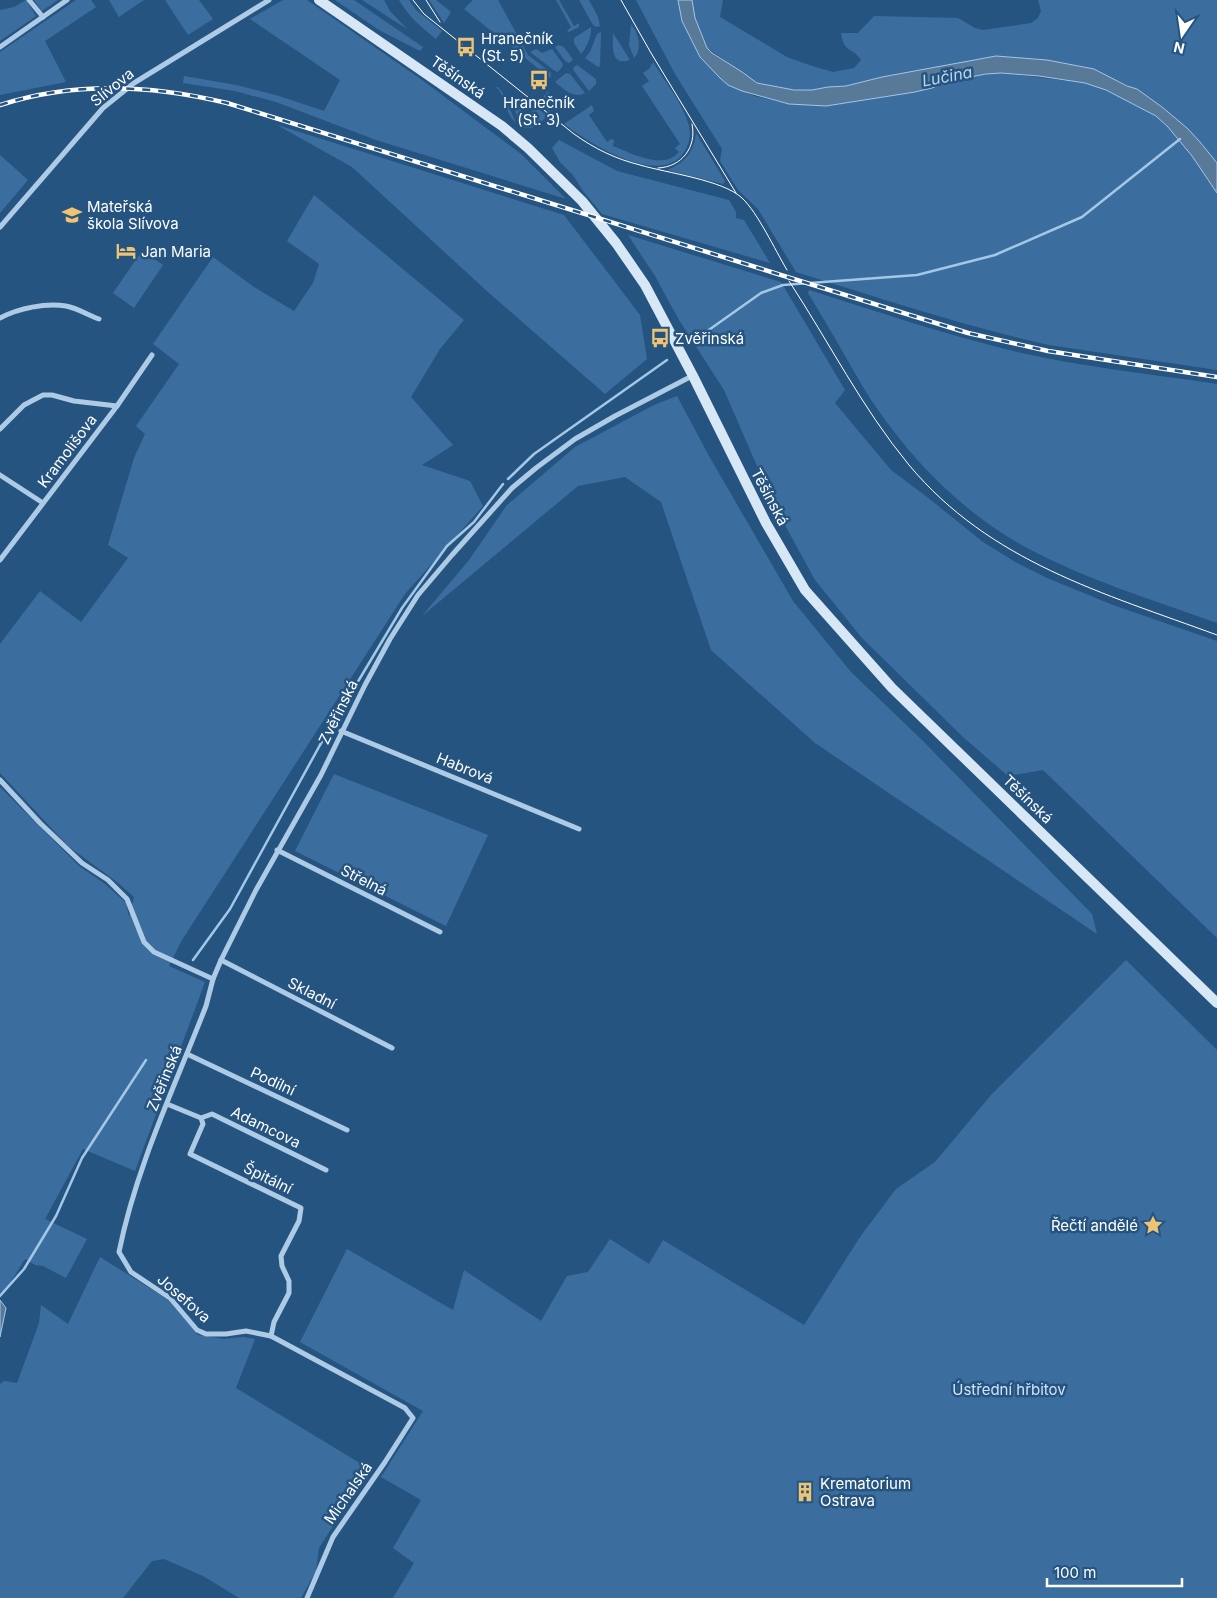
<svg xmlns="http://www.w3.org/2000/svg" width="1217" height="1598" font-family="Inter,sans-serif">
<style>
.green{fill:#3b6e9e}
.water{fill:#597999;stroke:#a3c7e7}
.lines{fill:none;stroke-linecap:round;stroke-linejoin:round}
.stream{stroke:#a3c7e7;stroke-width:2.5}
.street{stroke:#aecbe6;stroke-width:5}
.secondary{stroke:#d8e7f6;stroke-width:10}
.tram{stroke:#fff;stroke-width:1}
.rail-casing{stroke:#fff;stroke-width:4.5}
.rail{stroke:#265481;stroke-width:2.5;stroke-dasharray:8;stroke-linecap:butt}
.labels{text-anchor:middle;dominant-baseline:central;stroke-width:5;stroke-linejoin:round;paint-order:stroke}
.poi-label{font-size:15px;fill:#fff;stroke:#265481;text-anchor:start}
.street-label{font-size:15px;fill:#fff;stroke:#265481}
.park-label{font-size:15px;fill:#d1e4f5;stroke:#265481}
.water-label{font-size:16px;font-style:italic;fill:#bad5ee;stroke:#265481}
</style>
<rect width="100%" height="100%" fill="#265481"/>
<g class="green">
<path d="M26 0 36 16 0 41V10L14 7Z"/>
<path d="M34 0H58L42 11Z"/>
<path d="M76 0H91L96 7 45 41 66 82 0 95V52Z"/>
<path d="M109 0H144L119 17Z"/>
<path d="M165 0H199L213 19 188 35Z"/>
<path d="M283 0H307L422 80 521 154 566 199 376 140 276 102 235 91 183 83 184 76 236 85 279 96 324 111 340 80 250 19Z"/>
<path d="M335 0H354L423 47 420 51 379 30Z"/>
<path d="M362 0H384L390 11 407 29Z"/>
<path d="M399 0H409L416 10 442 31 436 39C421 27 409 17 399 0Z"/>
<path d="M429 0H436L451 12 444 23Z"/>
<path d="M473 0H498L528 55 550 72 551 74 550 78 464 9Z"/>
<path d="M556 0H559L574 26 579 23V27L569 32 567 31 571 27Z"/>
<path d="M579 0H589L598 17 600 26 596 27 593 25Z"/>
<path d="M636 0H678L682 21 700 57 728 85 754 96 789 104 826 106 847 103 915 92 932 88 949 81 986 74 1001 73 1086 83 1106 90 1156 116 1168 127 1192 156 1217 193V370L1049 345C963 326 880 298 796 272L758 209 738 190 720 161 722 149 675 74Z"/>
<path d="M692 0H723L720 17 787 57 812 66 833 72 854 68 861 60C852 46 844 54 841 33H858L874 16 958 18 975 28 983 30 1031 23 1038 18 1041 11 1038 0H1217V163L1200 142 1162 107 1137 89 1127 86 1094 69 1047 60 996 56 882 77 846 86C834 86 822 90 810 90 794 91 778 87 761 85L757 83 707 48 695 18Z"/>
<path d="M631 24C638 33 643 48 634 58L629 45Z"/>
<path d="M591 27C592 35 587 47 581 54L574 43V38Z"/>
<path d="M601 32 600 66 598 67 585 58 590 52 597 34Z"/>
<path d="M613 33 630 60C610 67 613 45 613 33Z"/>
<path d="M559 45 564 47 573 60 569 63 565 61 555 47Z"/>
<path d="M536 49 542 53 552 49 563 64 562 67 558 72 555 71 530 52Z"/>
<path d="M653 62C665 82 683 103 689 126 691 137 689 146 682 155 655 186 588 142 564 124L592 105 594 111 589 115 607 142 611 139 614 140 613 146C632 153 662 171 679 152L675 148 680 144 642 86 649 81 643 73 649 69Z"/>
<path d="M577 65 596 79V84L589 91 574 71 573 68Z"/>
<path d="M566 73 570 74 585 93C573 99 564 89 555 82Z"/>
<path d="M496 87H498L504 95 516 123C504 113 507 97 496 87Z"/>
<path d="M548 91 551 101 550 112 538 103Z"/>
<path d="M512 102 515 103 523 109 519 117 517 116Z"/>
<path d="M536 107 547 116C538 125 532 132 519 126Z"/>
<path d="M277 125 564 215 640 315 647 359 605 394 489 293 352 167Z"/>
<path d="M696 133 725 181 723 184 667 170C685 163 694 152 696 133Z"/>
<path d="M559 140 617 171 729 200 736 212V218L744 220 770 263 602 214 583 191 573 175 560 162 552 148Z"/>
<path d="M0 155 28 180 0 213Z"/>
<path d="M314 195 464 320 440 349 411 397 453 445 422 465 470 481 483 506 405 594 182 940 169 966 205 982 135 1171 83 1149 45 1219 87 1239 66 1278 43 1266 35 1265 25 1259 8 1286 0 1293V787L79 866 105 884 126 903 129 917 134 897 117 882 68 846 0 773V644L40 591 81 622 128 558 108 545 134 458 145 434 136 426 179 364 153 344 213 257 254 287 294 311 313 283 319 264 287 241Z"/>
<path d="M628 235 781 282 845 390 835 403 891 470 927 497 983 542 1017 563 1047 578 1113 605 1217 641V938L1043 770 1008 776 963 737 862 638 815 580 774 505 724 390 679 320 655 276Z"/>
<path d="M142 251 163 265 134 308 113 293Z"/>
<path d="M809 290C878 312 947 335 1017 352 1083 367 1151 374 1217 384V623C1153 600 1087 580 1027 548 966 515 915 464 876 407 867 395 860 381 852 368 838 343 823 318 808 293Z"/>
<path d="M677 396 709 456 793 601 851 672 922 740 1092 914 1097 934 815 743 711 650 661 502 625 477 578 486 422 616 469 560 507 505 575 447 654 405Z"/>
<path d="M334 774 488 835 446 926 295 851Z"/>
<path d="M1126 960 1217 1050V1598H393L414 1563 393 1548 421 1500 381 1477 423 1411 300 1342 347 1249 453 1310 464 1270 541 1321 567 1276 588 1272 610 1239 649 1264 663 1240 804 1325 860 1237 896 1189 935 1162 991 1095Z"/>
<path d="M100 1257 167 1299 198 1335 224 1339 243 1337 255 1339 236 1388 373 1471 340 1515 319 1548 316 1571 301 1598H239L203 1576 164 1559 152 1561 123 1598H0V1384L4 1381 17 1383 39 1323 41 1305 68 1324Z"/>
</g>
<g class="water">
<path d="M678 0H692L695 18 707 48 712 53 742 72 757 83 794 90H812L828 87 846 86 882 77 996 56 1047 60 1094 69 1127 86 1137 89 1162 107 1187 128 1200 142 1217 163V193L1192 156 1168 127 1156 116 1106 90 1085 83 1039 76 1001 73 986 74 949 81 932 88 915 92 826 106 789 104 742 91 728 85 720 78 700 57 682 21Z"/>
<path d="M0 1300 6 1308 0 1337Z"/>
</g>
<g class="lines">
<g class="stream">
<path d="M696 339 761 293 783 285 917 275 995 255 1082 217 1180 139"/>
<path d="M508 479 534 454 667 360"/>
<path d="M193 960 230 909 320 745 402 608 447 546 474 522 503 484"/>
<path d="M0 1296 24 1269 56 1216 82 1158 146 1060"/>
</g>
<g class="street">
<path d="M29 0 43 17"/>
<path d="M0 47 67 0"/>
<path d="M0 227 103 108 134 83 269 0"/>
<path d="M0 318C19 308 45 303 66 306 77 308 88 315 99 319"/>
<path d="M0 429 24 405 43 395H52L74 401 117 406"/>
<path d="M0 475 43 503"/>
<path d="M0 560 117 406 152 355"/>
<path d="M341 731 579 829"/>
<path d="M0 780 40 823 82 863 108 880 127 899 144 942 154 952 213 979"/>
<path d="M277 850 440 932"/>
<path d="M221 960 392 1048"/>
<path d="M187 1054 347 1130"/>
<path d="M167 1104 201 1118 212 1114 326 1170"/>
<path d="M201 1118 203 1124 190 1154 301 1208 299 1221 281 1256 282 1266 289 1281V1293L274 1322 271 1336"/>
<path d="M307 1598 333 1537 385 1462 413 1418 405 1408 271 1336 246 1331 226 1334H206L197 1330 170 1298 131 1272 119 1252C136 1167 175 1086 206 1006L213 979 221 960 256 890 321 775 365 685 390 639 418 595 452 555 512 488 536 468 575 439 615 416 692 376"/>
</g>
<path class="secondary" d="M319 0 502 126 528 148 582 201 616 243 645 285 693 376 766 523 805 590 892 688 1217 1003"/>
<g class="tram">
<path d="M413 0 424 14 574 134C595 149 616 159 640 165 667 173 723 180 742 198 758 213 775 250 787 270"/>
<path d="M426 0 440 22"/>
<path d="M621 0 651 53 736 193"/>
<path d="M658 168C682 167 697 147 692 124"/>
<path d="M789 281C829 342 862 408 909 465 990 562 1103 593 1217 635"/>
</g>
<defs>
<path id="rail" d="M0 105C74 81 153 85 227 103L968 333 1048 351 1217 377"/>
</defs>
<use href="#rail" class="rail-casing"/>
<use href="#rail" class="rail"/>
</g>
<defs>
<symbol id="bus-bare" viewBox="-9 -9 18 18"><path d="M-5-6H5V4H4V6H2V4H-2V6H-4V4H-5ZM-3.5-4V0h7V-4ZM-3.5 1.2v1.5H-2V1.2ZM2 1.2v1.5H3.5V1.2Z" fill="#efc374" stroke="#265481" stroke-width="2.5" paint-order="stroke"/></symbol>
<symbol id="school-bare" viewBox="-9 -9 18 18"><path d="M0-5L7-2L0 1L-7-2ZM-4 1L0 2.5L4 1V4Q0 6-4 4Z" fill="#efc374" stroke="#265481" stroke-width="2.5" paint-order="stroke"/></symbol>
<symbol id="hotel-bare" viewBox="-9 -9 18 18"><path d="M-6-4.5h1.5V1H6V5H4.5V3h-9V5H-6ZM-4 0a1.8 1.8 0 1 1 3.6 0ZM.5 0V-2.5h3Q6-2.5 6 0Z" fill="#efc374" stroke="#265481" stroke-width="2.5" paint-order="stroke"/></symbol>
<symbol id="sight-bare" viewBox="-9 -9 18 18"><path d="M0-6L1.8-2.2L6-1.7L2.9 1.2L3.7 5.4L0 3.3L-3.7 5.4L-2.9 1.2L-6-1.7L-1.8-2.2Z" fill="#efc374" stroke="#265481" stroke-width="2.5" paint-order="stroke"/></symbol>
<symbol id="building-bare" viewBox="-9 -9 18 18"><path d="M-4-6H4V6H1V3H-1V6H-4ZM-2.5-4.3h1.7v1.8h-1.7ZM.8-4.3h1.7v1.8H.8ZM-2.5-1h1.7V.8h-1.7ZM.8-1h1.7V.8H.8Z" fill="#efc374" stroke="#265481" stroke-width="2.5" paint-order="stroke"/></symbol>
</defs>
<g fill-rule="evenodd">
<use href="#bus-bare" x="452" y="33" width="28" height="28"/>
<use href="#bus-bare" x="525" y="66" width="28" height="28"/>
<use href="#school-bare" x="58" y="201" width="28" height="28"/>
<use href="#hotel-bare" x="112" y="237" width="28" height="28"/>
<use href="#bus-bare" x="646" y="324" width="28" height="28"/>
<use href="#sight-bare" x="1139" y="1211" width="28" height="28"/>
<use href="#building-bare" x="791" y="1478" width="28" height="28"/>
</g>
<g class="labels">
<g class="poi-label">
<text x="481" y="38">Hranečník<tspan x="481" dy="17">(St. 5)</tspan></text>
<text x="539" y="102" text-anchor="middle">Hranečník<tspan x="539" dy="17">(St. 3)</tspan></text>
<text x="87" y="206">Mateřská<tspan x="87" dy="17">škola Slívova</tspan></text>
<text x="141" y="251">Jan Maria</text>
<text x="675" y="338">Zvěřinská</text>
<text x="1138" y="1225" text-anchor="end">Řečtí andělé</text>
<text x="820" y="1483">Krematorium<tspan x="820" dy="17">Ostrava</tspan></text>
</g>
<g class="street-label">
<text transform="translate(458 77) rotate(35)">Těšínská</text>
<text transform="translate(112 87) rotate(-39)">Slívova</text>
<text transform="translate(67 451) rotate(-53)">Kramolišova</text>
<text transform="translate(770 497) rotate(62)">Těšínská</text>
<text transform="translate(338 712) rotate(-64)">Zvěřinská</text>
<text transform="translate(465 768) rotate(22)">Habrová</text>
<text transform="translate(1028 799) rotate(44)">Těšínská</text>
<text transform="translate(364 880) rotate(27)">Střelná</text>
<text transform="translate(312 993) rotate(27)">Skladní</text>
<text transform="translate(164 1078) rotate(-68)">Zvěřinská</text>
<text transform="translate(273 1081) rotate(25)">Podílní</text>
<text transform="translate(266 1127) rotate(26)">Adamcova</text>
<text transform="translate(268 1178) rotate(26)">Špitální</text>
<text transform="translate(184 1298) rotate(41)">Josefova</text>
<text transform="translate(348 1493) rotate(-55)">Michalská</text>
</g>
<g class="park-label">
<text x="1009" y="1389">Ústřední hřbitov</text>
</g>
<g class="water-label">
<text transform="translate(947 76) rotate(-11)">Lučina</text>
</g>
</g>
<g transform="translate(1182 35) rotate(193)" stroke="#265481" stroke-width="4" paint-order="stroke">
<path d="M0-4L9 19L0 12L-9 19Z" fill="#ffffff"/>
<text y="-8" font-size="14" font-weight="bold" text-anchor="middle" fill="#ffffff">N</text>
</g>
<path d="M1047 1578v8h135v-8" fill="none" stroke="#ffffff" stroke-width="2.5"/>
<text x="1054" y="1578" font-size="15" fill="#ffffff" stroke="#265481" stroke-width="4" paint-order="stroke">100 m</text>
</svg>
